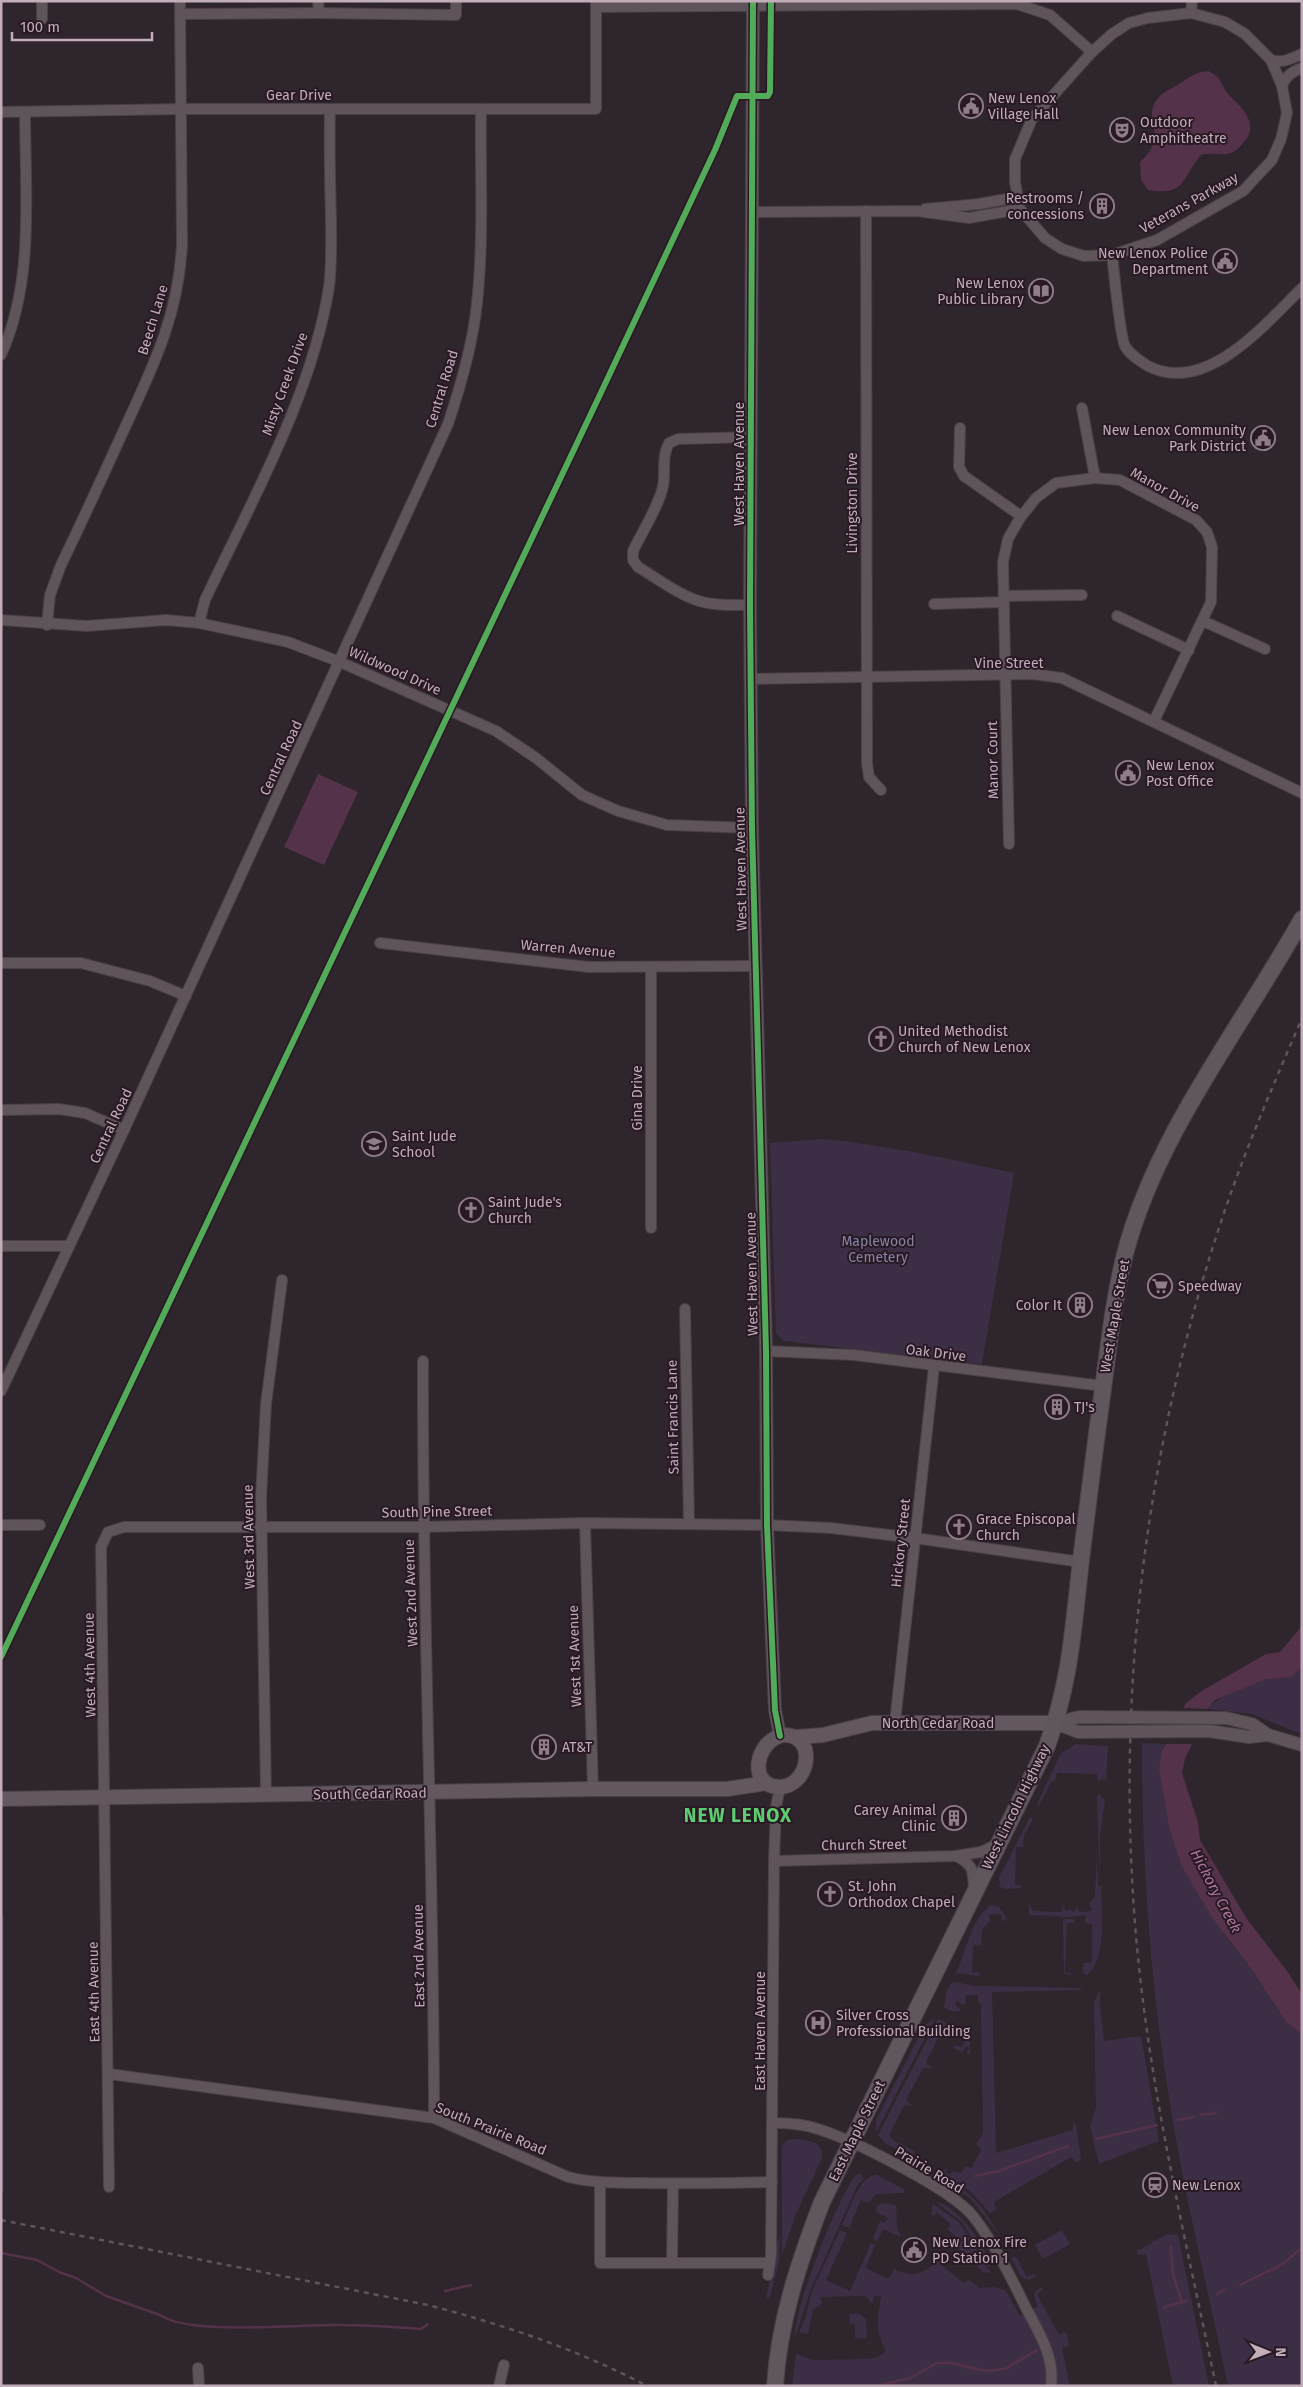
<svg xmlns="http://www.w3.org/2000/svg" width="1303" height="2387" font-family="'Fira Sans',sans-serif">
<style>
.green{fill:#3c2f45}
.water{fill:#543249}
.pier{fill:#2f252c}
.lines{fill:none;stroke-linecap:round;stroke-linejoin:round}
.stream{stroke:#543249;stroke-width:2.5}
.minor-casing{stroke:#494146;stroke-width:12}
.tertiary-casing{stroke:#494146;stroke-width:14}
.secondary-casing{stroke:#4c4149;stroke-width:16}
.primary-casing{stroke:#4c4149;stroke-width:18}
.minor{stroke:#5e545a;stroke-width:10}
.tertiary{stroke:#5e545a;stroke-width:12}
.secondary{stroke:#63585f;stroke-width:14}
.primary{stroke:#60565d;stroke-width:16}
.rail{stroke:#5e545a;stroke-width:2.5;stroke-dasharray:5 5;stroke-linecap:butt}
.cycleway-casing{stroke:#291924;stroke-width:9}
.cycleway{stroke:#51ab58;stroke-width:6}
.labels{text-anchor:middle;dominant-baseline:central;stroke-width:4;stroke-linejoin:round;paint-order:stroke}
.street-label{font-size:14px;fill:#c2adbb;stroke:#291924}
.poi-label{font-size:14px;fill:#c2adbb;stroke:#291924;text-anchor:start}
.park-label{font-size:14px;fill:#8586a6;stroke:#291924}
.water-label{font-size:15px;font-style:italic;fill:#aa7699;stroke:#291924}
.district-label{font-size:19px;font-weight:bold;letter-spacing:1px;fill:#5ecc71;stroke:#291924}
</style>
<rect width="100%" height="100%" fill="#2f252c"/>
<g class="green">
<path d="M822 1139C887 1145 950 1159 1014 1173L982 1364 784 1341 776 1333 770 1143Z"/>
<path d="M1302 1667V1734L1252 1714 1208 1709C1218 1696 1249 1683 1266 1679 1284 1675 1286 1681 1302 1667Z"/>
<path d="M1142 1743 1165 1744 1162 1751 1170 1831 1181 1865 1229 1941 1252 1970 1286 2022 1302 2034V2386H1228C1208 2290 1184 2194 1169 2097 1150 1980 1142 1862 1142 1743Z"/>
<path d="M1076 1744 1108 1746 1106 1779 1098 1781 1097 1774 1057 1773 1055 1781 1051 1782 1039 1806 1037 1804 1061 1753Z"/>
<path d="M1100 1795 1105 1801 1100 1835V1882L1097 1804V1796Z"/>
<path d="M1030 1817 1033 1819 1024 1836 1023 1847H1016L1015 1885H1021L1022 1888 1005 1889 998 1886 1000 1884 999 1878Z"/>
<path d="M1097 1853 1098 1886H1101C1102 1909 1107 1960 1087 1975L1083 1973V1963L1092 1962V1924L1085 1923V1915L1062 1918 1059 1916 1029 1915V1903L1033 1911 1060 1912 1063 1909 1061 1903 1066 1911 1071 1909 1073 1912 1077 1909 1075 1903 1080 1912 1092 1911 1089 1903 1095 1897Z"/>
<path d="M992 1905 999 1907 1007 1918 1002 1922 1001 1914H990L989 1922 982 1930 981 1945 973 1946 972 1972H979L980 1975 977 1976 956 1973C964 1957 972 1918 988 1908V1906Z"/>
<path d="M1 1916H4V2192L1 2191Z"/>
<path d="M1065 1919H1074V1923H1067L1065 1972 1072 1973 1073 1975 1064 1974 1063 1920Z"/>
<path d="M956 1982 974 1986 1080 1988 1082 1990 992 1992 996 2153 1073 2130V2122L1076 2125 1081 2159 1077 2163 1071 2157 994 2202 996 2210 990 2213 970 2191 947 2177 943 2172 947 2167 946 2173 950 2175 953 2171 961 2173 965 2166 972 2168 981 2149 976 2144 983 2133 981 2004 978 2002V1995H966L965 2004 963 2005 957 2001 955 2005 962 2010 954 2012 944 2008 946 1993 951 1983Z"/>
<path d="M1100 1990V2006L1104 2041 1141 2036 1159 2141 1099 2164 1090 2126 1096 2108 1094 2002Z"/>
<path d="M934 2019V2020L876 2133V2120L925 2025Z"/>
<path d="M938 2019 948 2024 950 2032 948 2035 941 2032 926 2062 932 2068H923L906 2100 912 2106 904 2105 889 2135 895 2141 915 2151 913 2155 919 2158 917 2161 885 2143 878 2135Z"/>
<path d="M961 2031 970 2035V2055L967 2053 969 2048 966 2046 962 2052 953 2048 955 2045 962 2047 967 2037 961 2034Z"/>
<path d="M798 2139C810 2141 824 2142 822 2158L796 2214 782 2255V2146L787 2140Z"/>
<path d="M857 2174H860L864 2179 857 2186 811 2289 795 2337C792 2313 840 2191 857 2174Z"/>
<path d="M877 2175 905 2190 904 2193 876 2194 868 2203 861 2200 849 2228 842 2225C848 2212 861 2173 877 2175Z"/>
<path d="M945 2179C973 2194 984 2207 999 2235L971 2199 946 2182Z"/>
<path d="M936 2202C955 2203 992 2252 990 2269L963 2223Z"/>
<path d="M883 2203 896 2205 897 2227 901 2237 883 2229 877 2241 873 2239 880 2221 885 2223 888 2218 876 2212 878 2205Z"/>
<path d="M933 2204 959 2222 990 2272 988 2273 983 2272 957 2246 961 2241 947 2229 951 2225 937 2212 933 2216 931 2213Z"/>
<path d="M840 2230 847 2233 826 2280 850 2291 871 2243 875 2245 866 2268 889 2279 894 2269C914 2278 924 2275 939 2259L944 2267 963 2283 969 2280 980 2288 995 2287 1006 2291 1020 2316 1038 2306C1033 2297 1032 2292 1042 2287V2290L1037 2294 1059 2335 1065 2332 1067 2334 1069 2346 1062 2348 1070 2386H792L796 2354 813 2360 869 2359 878 2357 886 2351C874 2328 878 2320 881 2296H874L872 2304 866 2296 820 2297 822 2304 813 2310 808 2334 799 2332 805 2319 812 2291Z"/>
<path d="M1062 2230 1070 2244 1043 2259 1035 2245Z"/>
<path d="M780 2233 779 2262 770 2297 766 2298Z"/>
<path d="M1167 2234 1178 2235 1209 2386H1173L1146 2254 1138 2255 1137 2251Z"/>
<path d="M1008 2251 1012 2258 1016 2257 1027 2277 1034 2274 1036 2276 1029 2280 1021 2277Z"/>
<path d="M860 2314 866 2319 867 2338H855V2324H850V2315H836Z"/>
</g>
<g class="water">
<path d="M1208 71C1222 76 1221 87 1230 96 1244 109 1260 126 1243 143 1240 147 1236 151 1231 153 1222 156 1211 152 1201 155 1180 180 1186 196 1148 190L1141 180 1140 162C1172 134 1138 118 1160 96 1164 91 1171 89 1176 86 1187 79 1195 72 1208 71Z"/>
<path d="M318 774 358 792 324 865 284 847Z"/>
<path d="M1302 1626V1667L1291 1677 1266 1679 1215 1700 1208 1709 1185 1759 1182 1773 1198 1822 1200 1840 1247 1919 1287 1971 1302 1994V2034L1286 2022 1252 1970 1213 1919 1181 1865 1170 1831 1159 1769 1162 1751 1186 1703 1203 1690 1266 1654 1280 1652Z"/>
</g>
<path class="pier" d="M1180 1708 1211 1709 1197 1744H1163Z"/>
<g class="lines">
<g class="stream">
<path d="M1201 2115 1216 2113"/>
<path d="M1178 2120 1194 2117"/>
<path d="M1096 2139 1157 2125"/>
<path d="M975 2176 999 2171 1068 2146"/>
<path d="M1171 2247 1173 2275 1182 2302"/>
<path d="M1 2253 37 2260 59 2272 76 2278 106 2296 160 2315C190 2336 301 2324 341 2325 367 2325 394 2327 421 2329L428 2324"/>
<path d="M1240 2285 1281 2265 1302 2248"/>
<path d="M445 2291 471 2285"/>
<path d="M1217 2294 1225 2290"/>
<path d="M1164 2307 1187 2301"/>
<path d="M877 2386 910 2378 937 2363H951L985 2371 1005 2369 1037 2350"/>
</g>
<defs>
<g id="minor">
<path d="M42 1V19"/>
<path d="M318 1 319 13"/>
<path d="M596 7 1017 4 1050 15 1092 52"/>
<path d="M1191 13 1225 22 1245 34 1271 60 1282 86 1287 113 1281 139 1272 160 1243 191 1157 240 1112 255 1084 256 1062 249 1045 238 1020 209 1015 182V159L1032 119 1092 52 1112 34 1129 23 1148 18Z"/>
<path d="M1191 13 1192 1"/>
<path d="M180 14 319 13 456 15V1"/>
<path d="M1271 60C1282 64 1292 58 1302 54"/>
<path d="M1282 86C1285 77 1293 71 1302 68"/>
<path d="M1 112 182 109H596V1"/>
<path d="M925 209 979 204 1017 197"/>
<path d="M866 211 867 763 869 777 881 790"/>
<path d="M751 212 917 211 969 218 1020 209"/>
<path d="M1112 255C1114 271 1120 337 1125 346 1130 355 1140 361 1148 366 1206 396 1265 324 1302 288"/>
<path d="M1 355C35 280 25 192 25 112"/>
<path d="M1082 408 1095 478"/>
<path d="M960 428 959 467 964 476 1021 516"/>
<path d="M1004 596 1082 595"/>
<path d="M934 604 1004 602"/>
<path d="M750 605C733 605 712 606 696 600 675 593 657 578 638 567L633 560V551C642 532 659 506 663 486 666 471 661 458 669 443L678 439 752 437"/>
<path d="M1117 616 1189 650"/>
<path d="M1 620 87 626 166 620 199 623 288 642 340 662 496 731 536 758 582 795 618 811 667 825 752 828"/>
<path d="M1203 621 1265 649"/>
<path d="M199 623 205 600C251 502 312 395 329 287 332 265 331 242 331 219 330 183 329 146 330 109"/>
<path d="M47 625 50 595 61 565C82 522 102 478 122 434 152 369 179 316 182 243L180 1"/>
<path d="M751 679 1033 674 1062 678 1302 793"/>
<path d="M1009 844 1003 562 1008 539 1020 518 1036 498 1056 483 1095 478 1120 480 1196 520 1207 532 1212 547 1211 602 1154 721"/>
<path d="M380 943 589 967 754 966"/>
<path d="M1 963H81L150 981 186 996"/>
<path d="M1 1110 59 1109 85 1113 124 1130"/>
<path d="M651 1228V968"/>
<path d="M1 1246H69"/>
<path d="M685 1309 689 1524"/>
<path d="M766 1351 854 1355 1103 1386"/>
<path d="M423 1361C422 1614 434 1866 434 2118"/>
<path d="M1 1391 124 1130 448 424C461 385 473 344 477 303 484 238 480 173 481 109"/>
<path d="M585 1523 593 1789"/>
<path d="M1 1525H40"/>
<path d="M895 1722 934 1367"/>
<path d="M266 1795 261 1497 266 1404 282 1280"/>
<path d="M956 1856C974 1865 973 1870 974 1890"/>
<path d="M774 1861 955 1856 981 1852 998 1844"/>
<path d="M109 2074 434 2118 568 2177C593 2183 618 2183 645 2183 687 2184 729 2183 772 2182"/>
<path d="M773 2123C788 2123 804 2124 818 2129 853 2140 951 2189 973 2216 994 2243 1011 2277 1026 2308 1039 2332 1055 2358 1051 2386"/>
<path d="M600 2183V2263H769"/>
<path d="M109 2187 101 1547 108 1532 124 1527H423L585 1523 767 1525 831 1528 915 1538 1081 1562"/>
<path d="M672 2263 673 2184"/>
<path d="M768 2275 771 2255 774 1861 776 1807 780 1787"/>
<path d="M198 2368 199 2386"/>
<path d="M499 2386 504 2365"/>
</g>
<g id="tertiary">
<path d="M753 1 750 605 752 828 766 1351 767 1525 775 1710 780 1736"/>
<path d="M1055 1723 1079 1717 1226 1718 1252 1724 1268 1735 1302 1745"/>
<path d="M1055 1723 1078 1732 1209 1731 1249 1737 1268 1735"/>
</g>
<g id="secondary">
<path d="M783 1735C818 1734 810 1786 780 1787 747 1787 755 1741 783 1735Z"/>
<path d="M797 1737 823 1735 872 1723H1055"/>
<path d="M1 1799 593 1789H727L766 1783"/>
</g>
<path id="primary" d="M775 2386C779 2321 799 2262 822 2202L1047 1746C1071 1680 1073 1628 1081 1560 1088 1503 1095 1446 1103 1389 1109 1343 1114 1298 1125 1254 1157 1132 1242 1027 1302 919"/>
</defs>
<use href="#minor" class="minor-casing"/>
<use href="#tertiary" class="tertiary-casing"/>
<use href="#secondary" class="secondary-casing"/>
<use href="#primary" class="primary-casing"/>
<use href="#minor" class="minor"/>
<use href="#tertiary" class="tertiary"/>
<use href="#secondary" class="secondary"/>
<use href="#primary" class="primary"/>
<g class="rail">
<path d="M1 2220 428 2305C504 2325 577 2349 647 2386"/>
<path d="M1216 2386C1185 2237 1149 2087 1136 1936 1115 1690 1146 1441 1226 1207 1248 1143 1275 1081 1302 1018"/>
</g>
<defs>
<g id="cycleway">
<path d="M753 1 750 605 752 828 766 1351 767 1525 775 1710 780 1736"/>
<path d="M1 1657 597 401 715 150 737 96H768L770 92 771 1"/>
</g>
</defs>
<use href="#cycleway" class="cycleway-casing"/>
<use href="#cycleway" class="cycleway"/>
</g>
<defs>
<symbol id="civic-ring" viewBox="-11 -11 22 22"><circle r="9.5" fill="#291924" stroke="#8f7d89" stroke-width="1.5"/><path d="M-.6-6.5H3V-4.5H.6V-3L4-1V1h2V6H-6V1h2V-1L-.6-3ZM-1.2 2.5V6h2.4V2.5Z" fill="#8f7d89"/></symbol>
<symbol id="theatre-ring" viewBox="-11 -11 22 22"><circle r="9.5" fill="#291924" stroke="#8f7d89" stroke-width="1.5"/><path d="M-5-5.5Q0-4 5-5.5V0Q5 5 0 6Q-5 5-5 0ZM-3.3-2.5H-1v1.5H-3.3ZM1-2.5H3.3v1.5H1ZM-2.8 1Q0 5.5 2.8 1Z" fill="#8f7d89"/></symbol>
<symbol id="building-ring" viewBox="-11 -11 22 22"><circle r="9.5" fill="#291924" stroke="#8f7d89" stroke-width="1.5"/><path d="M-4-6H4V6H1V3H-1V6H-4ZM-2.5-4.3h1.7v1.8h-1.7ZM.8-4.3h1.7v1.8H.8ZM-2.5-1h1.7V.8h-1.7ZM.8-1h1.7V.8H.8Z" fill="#8f7d89"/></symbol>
<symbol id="library-ring" viewBox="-11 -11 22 22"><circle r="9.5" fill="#291924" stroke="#8f7d89" stroke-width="1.5"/><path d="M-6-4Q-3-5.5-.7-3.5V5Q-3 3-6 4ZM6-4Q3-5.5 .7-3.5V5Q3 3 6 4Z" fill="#8f7d89"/></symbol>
<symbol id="church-ring" viewBox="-11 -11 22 22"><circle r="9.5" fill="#291924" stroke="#8f7d89" stroke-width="1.5"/><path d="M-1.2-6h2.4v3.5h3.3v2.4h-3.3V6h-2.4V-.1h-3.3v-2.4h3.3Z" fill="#8f7d89"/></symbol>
<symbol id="school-ring" viewBox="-11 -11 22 22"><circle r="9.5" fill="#291924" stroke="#8f7d89" stroke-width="1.5"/><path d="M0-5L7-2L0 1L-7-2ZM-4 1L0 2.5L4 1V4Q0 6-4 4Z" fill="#8f7d89"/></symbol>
<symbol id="supermarket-ring" viewBox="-11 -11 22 22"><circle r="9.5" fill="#291924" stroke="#8f7d89" stroke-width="1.5"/><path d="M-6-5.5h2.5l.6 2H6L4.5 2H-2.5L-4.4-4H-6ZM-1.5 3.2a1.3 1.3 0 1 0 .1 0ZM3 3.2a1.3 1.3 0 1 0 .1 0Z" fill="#8f7d89"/></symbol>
<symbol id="hospital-ring" viewBox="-11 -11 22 22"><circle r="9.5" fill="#291924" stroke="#8f7d89" stroke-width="1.5"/><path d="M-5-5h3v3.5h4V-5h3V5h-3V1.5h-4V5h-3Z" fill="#8f7d89"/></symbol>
<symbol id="station-ring" viewBox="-11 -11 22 22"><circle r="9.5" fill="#291924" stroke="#8f7d89" stroke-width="1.5"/><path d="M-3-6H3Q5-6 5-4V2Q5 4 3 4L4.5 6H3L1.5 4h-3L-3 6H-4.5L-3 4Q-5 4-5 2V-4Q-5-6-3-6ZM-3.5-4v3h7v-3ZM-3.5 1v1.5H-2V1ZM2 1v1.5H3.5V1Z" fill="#8f7d89"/></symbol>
</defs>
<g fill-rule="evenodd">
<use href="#civic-ring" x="957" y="92" width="28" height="28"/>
<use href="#theatre-ring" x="1108" y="116" width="28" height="28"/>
<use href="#building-ring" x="1088" y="192" width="28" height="28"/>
<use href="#civic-ring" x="1211" y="247" width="28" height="28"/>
<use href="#library-ring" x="1027" y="277" width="28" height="28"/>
<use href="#civic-ring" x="1249" y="424" width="28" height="28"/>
<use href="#civic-ring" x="1114" y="759" width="28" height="28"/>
<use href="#church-ring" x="867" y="1025" width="28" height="28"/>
<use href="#school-ring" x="360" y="1130" width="28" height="28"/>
<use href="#church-ring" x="457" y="1196" width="28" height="28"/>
<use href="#supermarket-ring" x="1146" y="1272" width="28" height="28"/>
<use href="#building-ring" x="1066" y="1291" width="28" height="28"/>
<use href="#building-ring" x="1043" y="1393" width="28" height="28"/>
<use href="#church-ring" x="945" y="1513" width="28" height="28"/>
<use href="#building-ring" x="530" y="1733" width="28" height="28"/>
<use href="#building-ring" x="940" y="1804" width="28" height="28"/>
<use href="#church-ring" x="816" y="1880" width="28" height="28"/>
<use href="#hospital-ring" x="804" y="2009" width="28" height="28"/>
<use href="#station-ring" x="1141" y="2171" width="28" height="28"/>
<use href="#civic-ring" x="900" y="2236" width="28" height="28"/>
</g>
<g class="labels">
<g class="street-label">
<text x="299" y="95">Gear Drive</text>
<text transform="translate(1189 203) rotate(-29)">Veterans Parkway</text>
<text transform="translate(153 320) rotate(-73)">Beech Lane</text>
<text transform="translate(285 384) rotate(-70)">Misty Creek Drive</text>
<text transform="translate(442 389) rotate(-73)">Central Road</text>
<text transform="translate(739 464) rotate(-90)">West Haven Avenue</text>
<text transform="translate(1165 490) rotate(29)">Manor Drive</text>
<text transform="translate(852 503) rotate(-90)">Livingston Drive</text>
<text x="1009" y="663">Vine Street</text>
<text transform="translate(395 671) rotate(24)">Wildwood Drive</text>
<text transform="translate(281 758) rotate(-65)">Central Road</text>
<text transform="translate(993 760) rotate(-91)">Manor Court</text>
<text transform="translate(741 869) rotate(-91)">West Haven Avenue</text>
<text transform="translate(568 949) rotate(5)">Warren Avenue</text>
<text transform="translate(637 1098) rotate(-90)">Gina Drive</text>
<text transform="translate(111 1126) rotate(-65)">Central Road</text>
<text transform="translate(752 1274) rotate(-91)">West Haven Avenue</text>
<text transform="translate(1115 1316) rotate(-80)">West Maple Street</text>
<text transform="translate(936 1353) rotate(7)">Oak Drive</text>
<text transform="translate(673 1417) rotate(-91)">Saint Francis Lane</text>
<text transform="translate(437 1512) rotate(-1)">South Pine Street</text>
<text transform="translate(249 1537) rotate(-91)">West 3rd Avenue</text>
<text transform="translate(901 1543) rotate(-84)">Hickory Street</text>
<text transform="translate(411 1593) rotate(-92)">West 2nd Avenue</text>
<text transform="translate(575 1656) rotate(-92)">West 1st Avenue</text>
<text transform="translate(90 1665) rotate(-91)">West 4th Avenue</text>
<text x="938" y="1723">North Cedar Road</text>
<text transform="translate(370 1794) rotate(-1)">South Cedar Road</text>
<text transform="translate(1016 1807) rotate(-64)">West Lincoln Highway</text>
<text transform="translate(864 1845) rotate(-1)">Church Street</text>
<text transform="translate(419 1956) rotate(-91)">East 2nd Avenue</text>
<text transform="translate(94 1992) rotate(-91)">East 4th Avenue</text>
<text transform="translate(760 2031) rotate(-90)">East Haven Avenue</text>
<text transform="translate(491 2129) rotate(22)">South Prairie Road</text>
<text transform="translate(857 2131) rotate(-64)">East Maple Street</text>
<text transform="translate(929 2170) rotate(31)">Prairie Road</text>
</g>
<g class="poi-label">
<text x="988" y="98">New Lenox<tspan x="988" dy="16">Village Hall</tspan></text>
<text x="1140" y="122">Outdoor<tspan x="1140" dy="16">Amphitheatre</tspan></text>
<text x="1084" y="198" text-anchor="end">Restrooms /<tspan x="1084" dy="16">concessions</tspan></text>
<text x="1208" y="253" text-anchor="end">New Lenox Police<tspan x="1208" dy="16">Department</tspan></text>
<text x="1024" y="283" text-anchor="end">New Lenox<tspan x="1024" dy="16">Public Library</tspan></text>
<text x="1246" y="430" text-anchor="end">New Lenox Community<tspan x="1246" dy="16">Park District</tspan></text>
<text x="1146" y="765">New Lenox<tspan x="1146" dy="16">Post Office</tspan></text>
<text x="898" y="1031">United Methodist<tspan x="898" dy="16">Church of New Lenox</tspan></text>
<text x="392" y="1136">Saint Jude<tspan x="392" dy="16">School</tspan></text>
<text x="488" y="1202">Saint Jude's<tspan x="488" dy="16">Church</tspan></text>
<text x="1178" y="1286">Speedway</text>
<text x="1062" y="1305" text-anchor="end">Color It</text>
<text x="1074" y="1407">TJ's</text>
<text x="976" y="1519">Grace Episcopal<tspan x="976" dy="16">Church</tspan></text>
<text x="562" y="1747">AT&amp;T</text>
<text x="936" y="1810" text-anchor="end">Carey Animal<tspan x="936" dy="16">Clinic</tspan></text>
<text x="848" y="1886">St. John<tspan x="848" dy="16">Orthodox Chapel</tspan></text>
<text x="836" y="2015">Silver Cross<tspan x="836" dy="16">Professional Building</tspan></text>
<text x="1172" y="2185">New Lenox</text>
<text x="932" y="2242">New Lenox Fire<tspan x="932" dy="16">PD Station 1</tspan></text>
</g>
<g class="park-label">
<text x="878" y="1241">Maplewood<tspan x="878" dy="16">Cemetery</tspan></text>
</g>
<g class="water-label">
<text transform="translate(1216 1891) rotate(62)">Hickory Creek</text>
</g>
<g class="district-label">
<text x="738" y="1815">NEW LENOX</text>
</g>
</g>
<rect width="1303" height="2387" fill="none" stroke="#c2adbb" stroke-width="5"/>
<g transform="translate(1268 2352) rotate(91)" stroke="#291924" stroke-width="4" paint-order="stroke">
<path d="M0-4L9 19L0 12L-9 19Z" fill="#c2adbb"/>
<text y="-8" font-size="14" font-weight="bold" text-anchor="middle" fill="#c2adbb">N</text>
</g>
<path d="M12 32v8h140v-8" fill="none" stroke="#c2adbb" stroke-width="2.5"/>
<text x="20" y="32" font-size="15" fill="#c2adbb" stroke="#291924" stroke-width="4" paint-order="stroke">100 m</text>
</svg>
